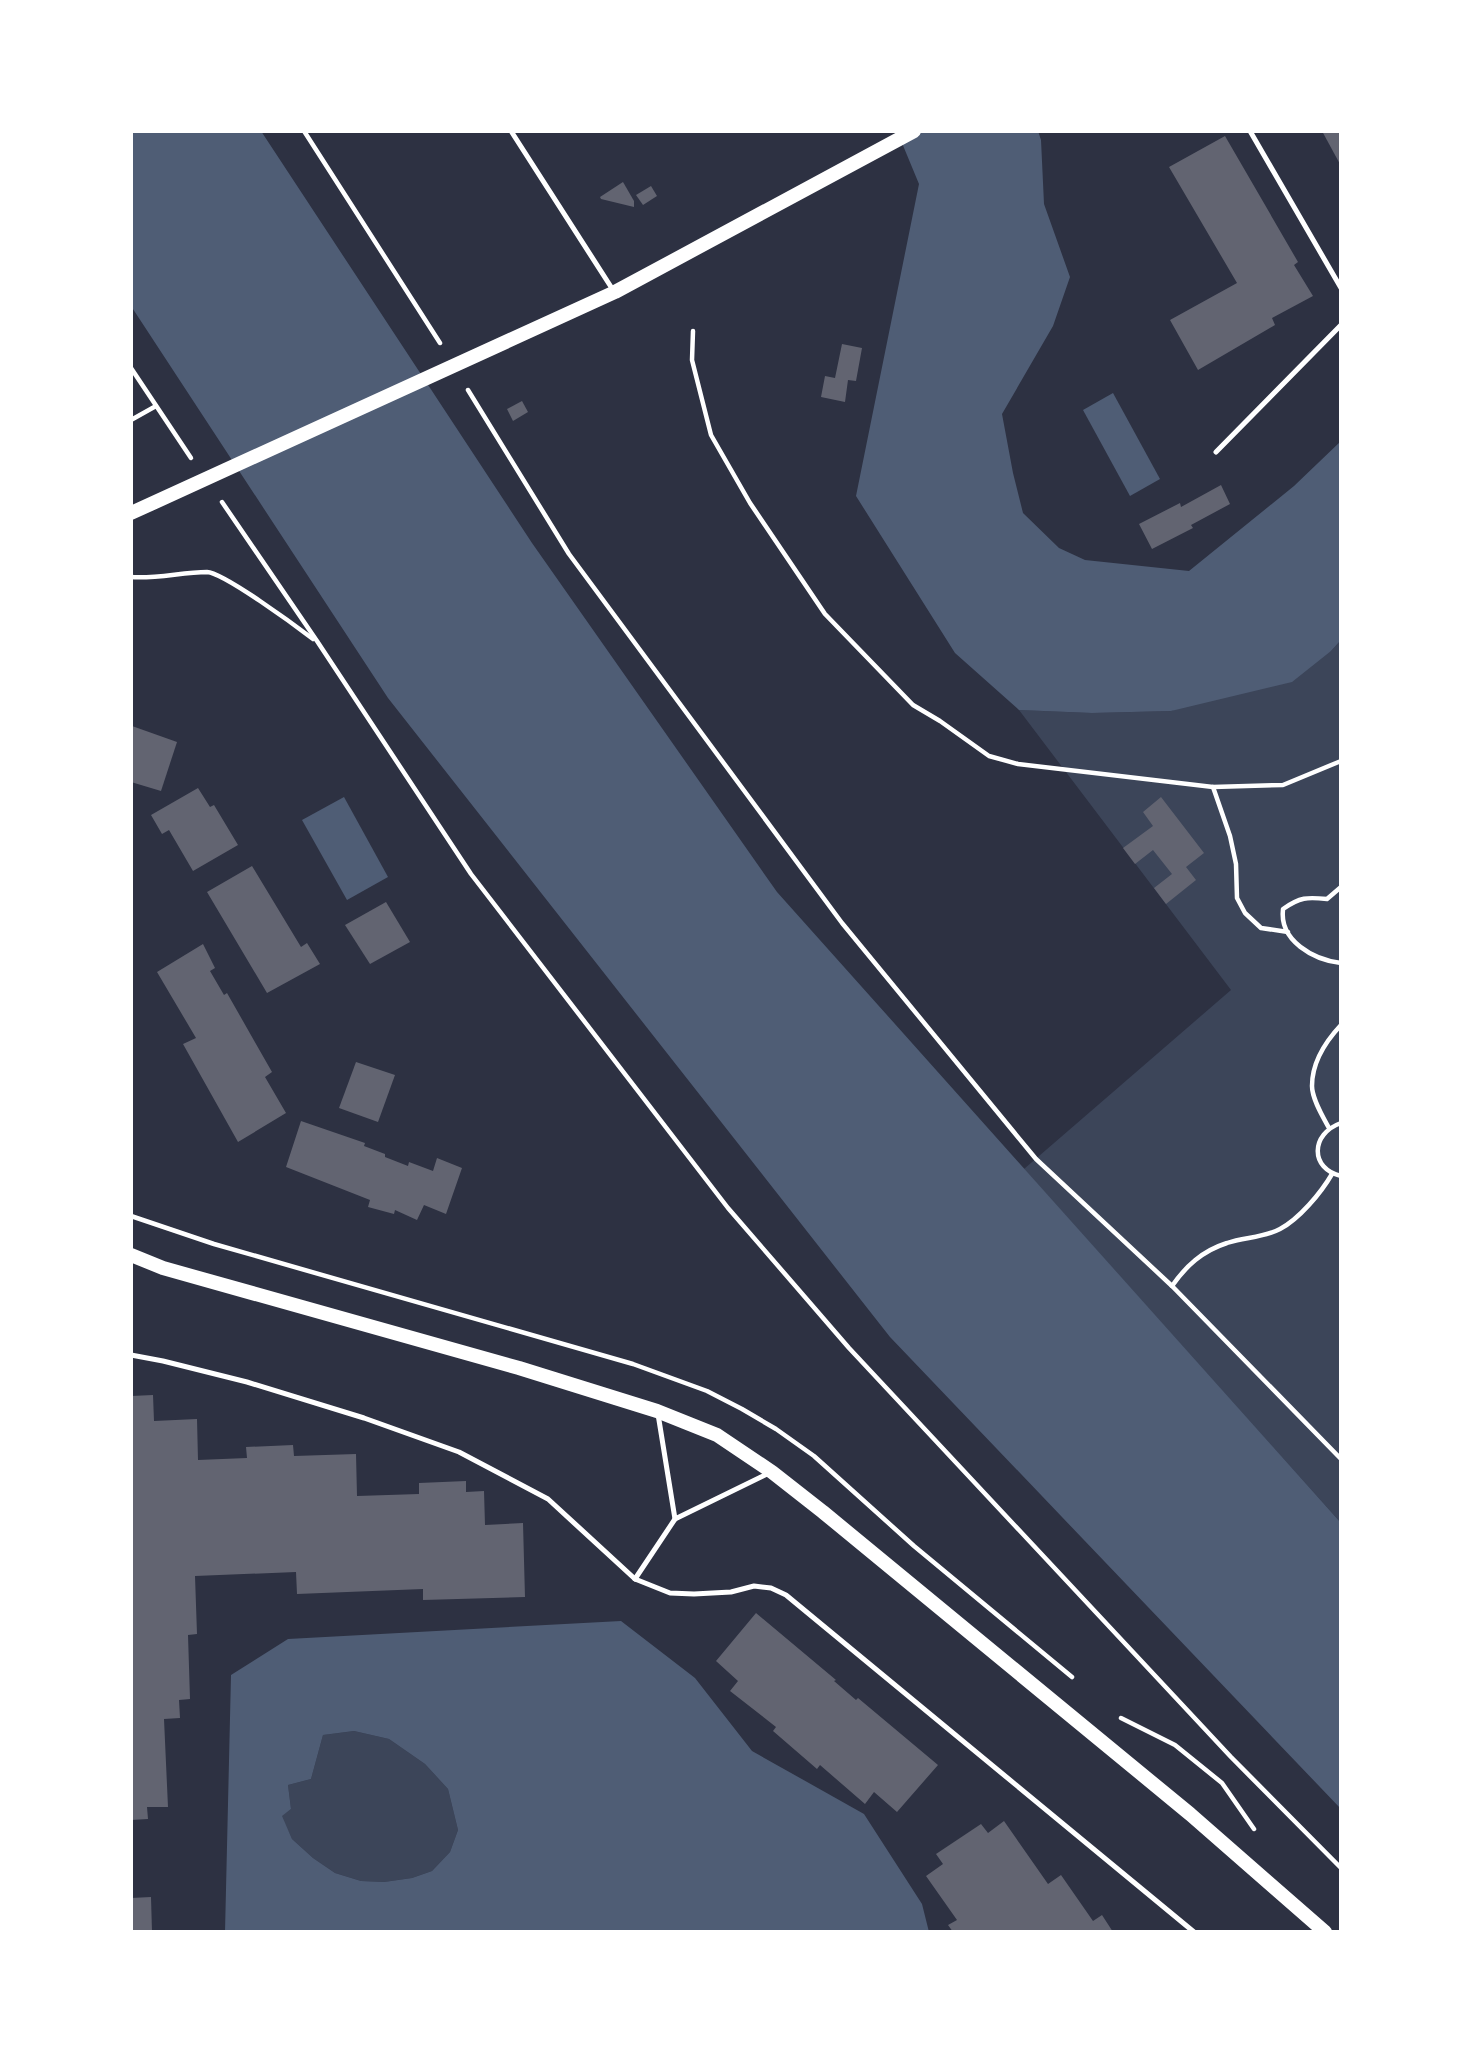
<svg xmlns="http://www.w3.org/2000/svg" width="1472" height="2063" font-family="Overpass,sans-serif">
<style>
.green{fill:#3c4559}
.water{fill:#4f5d75;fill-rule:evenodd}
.building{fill:#626471}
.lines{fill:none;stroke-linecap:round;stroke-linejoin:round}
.path{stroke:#fff;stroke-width:4.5}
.service{stroke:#fff;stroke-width:5}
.secondary{stroke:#fff;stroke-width:14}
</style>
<rect width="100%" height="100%" fill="#2d3142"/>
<g class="green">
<path d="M1341 640V1523L1024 1169 1231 990 1019 710 1092 713 1171 711 1331 651Z"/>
<path d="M354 1731 389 1739 425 1764 448 1789 458 1830 450 1852 432 1871 412 1878 384 1882 361 1881 335 1873 313 1858 292 1839 281 1816 291 1809 288 1785 311 1779 323 1735Z"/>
</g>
<g class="water">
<path d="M131 131H261L532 543 777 892 1341 1523V1809L890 1337 388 698 131 306Z"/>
<path d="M897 131H1038L1041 140 1044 204 1070 277 1053 326 1002 414 1013 473 1023 513 1059 548 1085 560 1189 571 1294 486 1341 441V640L1331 651 1292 682 1171 711 1092 713 1019 710 955 653 856 496 919 184Z"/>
<path d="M1113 393 1160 479 1130 496 1083 410Z"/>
<path d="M344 797 388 877 347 900 302 820Z"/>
<path d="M621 1621 695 1678 752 1751 864 1814 922 1904 929 1932H225L231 1675 288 1639ZM354 1731 389 1739 425 1764 448 1789 458 1830 450 1852 432 1871 412 1878 384 1882 361 1881 335 1873 313 1858 292 1839 282 1816 291 1809 288 1785 311 1779 323 1735Z"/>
</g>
<g class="building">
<path d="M1322 131H1341V166Z"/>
<path d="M1225 136 1298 262 1294 265 1313 296 1272 318 1275 325 1198 370 1170 320 1237 283 1169 167Z"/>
<path d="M623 182 634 201V207L601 199 600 197Z"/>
<path d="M651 186 657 196 643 205 636 195Z"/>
<path d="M842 344 862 348 856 381 848 380 845 402 821 397 825 376 835 378Z"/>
<path d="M522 401 528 412 513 421 507 409Z"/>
<path d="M1221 485 1230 504 1191 525 1193 528 1152 549 1139 524 1180 503 1181 507Z"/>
<path d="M132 726 177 742 161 791 131 782Z"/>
<path d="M198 788 210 807 214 805 238 845 193 871 169 830 162 834 151 815Z"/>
<path d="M1161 797 1204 853 1186 867 1196 880 1166 904 1154 888 1172 874 1153 850 1135 864 1123 848 1153 826 1143 812Z"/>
<path d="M252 866 301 947 307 943 320 964 267 993 207 892Z"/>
<path d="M386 902 410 942 370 964 345 925Z"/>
<path d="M203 944 215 968 210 971 224 995 227 993 272 1072 265 1077 286 1113 238 1142 183 1044 196 1038 157 972Z"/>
<path d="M356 1062 395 1075 378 1122 339 1108Z"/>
<path d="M301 1121 365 1143 364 1146 385 1154V1157L408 1166 409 1162 433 1171 437 1158 462 1168 446 1214 424 1205 417 1220 395 1210 394 1214 368 1207 370 1200 286 1167Z"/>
<path d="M153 1395 154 1421 197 1419 198 1460 247 1458 246 1447 293 1445 294 1456 356 1454 357 1496 419 1494V1483L466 1481V1492L484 1491 485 1525 523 1523 525 1597 423 1600V1589L297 1594 296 1572 195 1576 197 1634 188 1635 190 1699 179 1700 180 1718 164 1719 168 1807H147L148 1819 131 1820V1396Z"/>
<path d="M756 1613 836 1680 834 1681 856 1700 858 1698 938 1765 897 1812 874 1792 865 1804 820 1765 817 1769 773 1731 776 1727 730 1691 738 1681 716 1661Z"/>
<path d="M1004 1821 1048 1884 1061 1875 1093 1921 1102 1915 1113 1932H953L948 1925 957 1920 926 1876 943 1864 936 1854 981 1824 988 1833Z"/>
<path d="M151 1897 152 1932H131V1898Z"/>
</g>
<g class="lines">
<g class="path">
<path d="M304 131 440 343"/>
<path d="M693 331 692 360 711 435 750 503 825 614 913 705 940 721 989 756 1018 764 1213 787 1283 785 1341 761"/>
<path d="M131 368 191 458"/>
<path d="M468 390 569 554 842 923 1036 1159 1172 1286 1341 1459"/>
<path d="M131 420 156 406"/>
<path d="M222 502 317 641 471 874 728 1208 849 1348 1231 1757 1341 1868"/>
<path d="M131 577C157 579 182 572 207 572 224 573 296 626 313 639"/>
<path d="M1213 787 1230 836 1236 864 1237 898 1245 913 1261 928 1288 932"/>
<path d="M1341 887 1327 899C1307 897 1300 897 1283 909 1279 941 1314 960 1341 963"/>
<path d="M1341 1123C1310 1134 1310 1169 1341 1176"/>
<path d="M1329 1128C1323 1117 1312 1099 1312 1086 1312 1063 1326 1041 1341 1025"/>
<path d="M131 1216 214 1244 633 1364 707 1391 742 1409 776 1429 814 1456 914 1546 1072 1677"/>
<path d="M1172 1286C1186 1266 1202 1251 1227 1243 1244 1237 1263 1238 1280 1229 1299 1219 1321 1193 1332 1174"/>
<path d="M1121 1718 1175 1745 1222 1783 1254 1829"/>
</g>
<g class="service">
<path d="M511 131 613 290"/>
<path d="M1250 131 1341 288"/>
<path d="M1216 452 1341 325"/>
<path d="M131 1355 163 1361 247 1382 364 1418 459 1452 548 1499 635 1579 670 1593 694 1594 731 1592 754 1586 771 1588 786 1595 1194 1932"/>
<path d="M658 1414 675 1519 769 1473"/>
<path d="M635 1579 675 1519"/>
</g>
<g class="secondary">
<path d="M131 513 615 292 914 131"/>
<path d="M131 1255 163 1268 519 1368 657 1411 717 1435 772 1472 823 1512 1190 1814 1325 1932"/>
</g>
</g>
<rect width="1472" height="2063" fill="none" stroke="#ffffff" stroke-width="266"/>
</svg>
